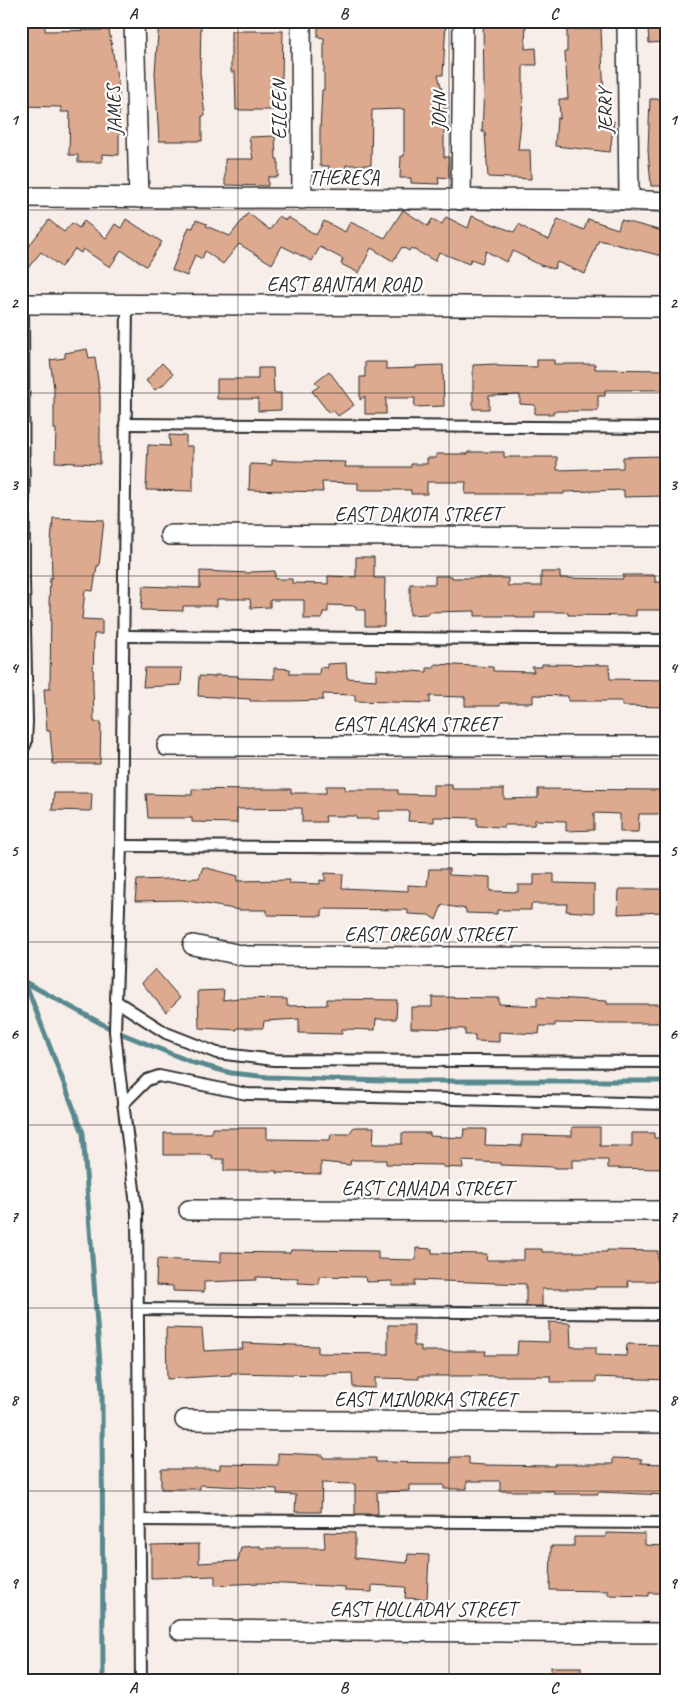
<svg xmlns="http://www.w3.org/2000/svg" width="687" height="1701" font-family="Caveat,sans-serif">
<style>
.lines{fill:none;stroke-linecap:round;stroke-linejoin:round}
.stream{stroke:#59898f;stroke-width:5}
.building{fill:#ddaa90;stroke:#2b2b2b}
.lane-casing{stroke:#2b2b2b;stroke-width:14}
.street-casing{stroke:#2b2b2b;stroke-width:22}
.lane{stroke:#fff;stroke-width:10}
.street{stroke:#fff;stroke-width:19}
.grid{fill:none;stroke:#2b2b2b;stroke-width:1;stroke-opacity:0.55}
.labels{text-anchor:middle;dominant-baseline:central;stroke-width:4.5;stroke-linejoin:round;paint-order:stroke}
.street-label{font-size:20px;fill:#2b2b2b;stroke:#fff}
.neatline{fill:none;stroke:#2b2b2b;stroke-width:2}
.grid-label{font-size:16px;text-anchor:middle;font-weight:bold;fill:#2b2b2b}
</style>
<rect width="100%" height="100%" fill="#f8eee9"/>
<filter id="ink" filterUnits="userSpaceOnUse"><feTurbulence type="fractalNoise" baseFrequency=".02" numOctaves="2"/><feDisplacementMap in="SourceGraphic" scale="10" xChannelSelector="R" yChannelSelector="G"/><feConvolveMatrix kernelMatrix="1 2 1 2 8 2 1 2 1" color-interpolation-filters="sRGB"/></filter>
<g filter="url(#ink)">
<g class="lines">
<g class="stream">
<path d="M21 976 25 982 83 1133 102 1392 103 1680"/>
<path d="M25 982 115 1031 194 1063 231 1073 268 1077 382 1081H666"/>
</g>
</g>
<g class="building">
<path d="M159 21 201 22 200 73 205 116H202V141H159L155 73Z"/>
<path d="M446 21 443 75H438L447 108H444V157H449V178L438 177 439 184 411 183V178H400L401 156H404V109L372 110 371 165H346L347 175H329V166H320V131L322 90H324V38L318 37V23Z"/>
<path d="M483 21H526L525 49 536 48 537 65H523V101L518 150H530L531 179 488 177 485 132H482L484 86Z"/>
<path d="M21 25H45V31L109 30 119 89V155L102 154V162H78V155H69L70 112H61V107L21 106Z"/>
<path d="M666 27V42L649 43 648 28Z"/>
<path d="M601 28 604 100H607L608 121H614L610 152 555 146 557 118 560 119 559 99H568L565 52 567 51V30Z"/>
<path d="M231 31H283L282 78H279V110H236L235 72H231Z"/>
<path d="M650 99H666V186H651L648 150Z"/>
<path d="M275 136 276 159H278V177H268V186L225 185V159H253L249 137Z"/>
<path d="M403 210 428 226 432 219 442 224 446 217 468 228 472 216 514 232 519 224 533 233 549 240 558 219 584 230 588 219 618 229 621 220 666 232V257L599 240 585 274 557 262 554 269 540 265 513 251 506 262 486 251 482 263 471 259 469 264 439 252 435 261 411 248 409 251 402 247 393 261 371 248 359 273 341 264 343 259 320 247 312 261 282 246 272 264 239 244 223 264 205 251 202 259 195 255 187 276 172 270 189 227 193 228 196 220 207 224 206 226 230 236 248 213 270 230 279 216 286 220 288 217 316 235 324 221 345 232 350 222 385 238Z"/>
<path d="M126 219 162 242 146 266 121 250 110 267 83 249 81 253 75 249 61 267 41 252 23 274 21 273V256L49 220 64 232 72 223 79 228 84 221 106 238 115 224 121 228Z"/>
<path d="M87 349 89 358 95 357 100 397V464L55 462 56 429H54V388L50 360 65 358V353Z"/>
<path d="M537 360H554V364H595V369L664 370V390H605V396H598V411H553V414H535V405L520 404V395L489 396V409H473V365L497 364V366L537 367Z"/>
<path d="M365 362H386V369L416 368V366L443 365 444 406 414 407 415 398H386V414H365V396L360 400V377H365Z"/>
<path d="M162 363 173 374 161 387 160 386 155 390 146 381Z"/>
<path d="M258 368H273L274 393H281V410L258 411V399H217V379H258Z"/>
<path d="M329 371 354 405 338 416 333 410 329 413 312 391 319 386 315 382Z"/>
<path d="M169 435 186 436V446H193V491L146 490 148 445 170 446Z"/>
<path d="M468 452H504V457H557V470L623 468V457L663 456 664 496 624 497V490L564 492V494H465L466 482H427V494H411V490H358V483L322 482 323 492 249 490 250 464 272 465V460L291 461 346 462 345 467H411V464H427V458H436V454H468Z"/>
<path d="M53 518 104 520 99 566H97L93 591 85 590 82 619 102 620V634H94L93 685 94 722H101L100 764H53L50 731H47L44 689H50L51 604H49L50 578H52L51 542Z"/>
<path d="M356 557H374V578H385L384 626H365V610H356V606L328 605V612H323L322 619H304V600H270V607L251 608 250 599H217V606H183V611L141 610 143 586 200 588V571L250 573V572L275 571V579H292V583L328 584V576L356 577Z"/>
<path d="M541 572H560V578L623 579V575H655V582H665L666 610H636V616L568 615V612H535V618H516V616H475V611L428 612V614L410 615V584H435V576H452V578H508V586H541Z"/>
<path d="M346 663 347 678 376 680V669L427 672V668H434L435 664 493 667V671L534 672 532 667H542V664L609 665 610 679 666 680V707L622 706V701H568V696L533 695V703H500V706H465V697L430 696V703L355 701V695L323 694V700L290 701H250V699L198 696 199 676 215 677V675L238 676V678L274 679V668L290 669V674H319L320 667 327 668V664Z"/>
<path d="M145 668H182L181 685 143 687Z"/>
<path d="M433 785H452V789H504V799L538 798V789L661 790V814H639L638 832H620V814L594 813V830L566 831V821L535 820 534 825H504V827L477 826V818L434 817V822L408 821 409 811H379V819H356V816H325L326 822H302V808L237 809V823L192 822V818H148L146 794 192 795V789L249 790V789H291V793H326V786H345V790H398V794L433 795Z"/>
<path d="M54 793H92L91 811 52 810Z"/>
<path d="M203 867 238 876 237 881 289 880V883L320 884V880L325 881V873L343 874 342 888 408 891V885L427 886 429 869H449V875L490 877V891L518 892V885H534V874H554V883L594 884V913L566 911 567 904H531V910H497V914L466 913V909L442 905 436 920 429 915 408 914V910L322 909V916L267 915V910H240L182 900 135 901 137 880 199 878Z"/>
<path d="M619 889H662L663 912 618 914Z"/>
<path d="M155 969 180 998 166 1012 142 983Z"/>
<path d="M224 990 223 1000 238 998 287 999V1006L327 1005V999L397 1000 396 1019H376L375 1030 342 1029V1034L299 1033V1019L264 1021 263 1028H237V1030L199 1028 198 991Z"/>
<path d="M432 997 499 998V1004L537 1006V997L607 1001V1004H661V1023H607V1024L555 1023V1026H540L539 1034 499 1032V1042L475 1041V1035H465V1029L411 1028V1007H432Z"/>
<path d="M354 1127H374L373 1144H402V1133H430V1136L463 1138 464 1129H486L485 1145 522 1146V1135L572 1136V1127H600V1146H632V1133H654V1138H666V1169L608 1168V1160H572V1168H555V1167L500 1165V1163L462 1161 463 1168 443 1167V1165L386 1164V1160H351L350 1165 321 1162V1174L277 1173V1171H224V1159H212V1155H164V1133H212V1128H267V1139L330 1140 331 1134H349Z"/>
<path d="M416 1248 432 1249V1253L487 1254 486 1260H524V1249H542V1252H607V1250L658 1251V1281H627L629 1287H595V1289H542V1306H526V1284L415 1280V1286H392V1281L366 1282 365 1277 319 1276V1284L298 1283V1278L256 1277V1280L204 1282V1292L173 1291V1286L156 1285 157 1259 221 1262V1252L290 1253 291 1250 378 1251V1259L416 1260Z"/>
<path d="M549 1322 570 1323 571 1347H596V1355L626 1356 627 1344 666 1345V1380L596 1377V1382H551L550 1376H419V1379L375 1378V1388L353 1387 352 1373 326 1374V1375L231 1373V1375L167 1379 166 1328 202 1329 204 1351 243 1349 242 1343 318 1346V1353L388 1354V1325H414V1346H421V1351H486L485 1355H517L518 1341 549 1342Z"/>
<path d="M278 1453 323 1455V1458H376V1462L451 1463V1457H469V1464L485 1465 555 1466V1464H613V1458L642 1459 640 1463 666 1464V1495L598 1492V1494H554V1491H500V1481H467V1489H444V1485H409V1491L377 1492 378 1514H355V1484L322 1483 321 1512H295L296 1495 277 1494V1489L200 1485V1489H161V1469H220V1464L278 1465Z"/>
<path d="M324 1532 355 1533V1558L407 1563 408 1554 429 1555 427 1599 405 1598 406 1587 372 1585V1592L345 1591V1587L329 1586 262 1583 215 1585V1576L151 1578V1545L199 1544V1563L238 1561 241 1547 260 1546V1548H325Z"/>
<path d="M606 1533 645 1534V1545L666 1546V1593H649V1596L608 1595V1591L550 1590 551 1546H574V1537H606Z"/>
<rect x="551" y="1667" width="30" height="13"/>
</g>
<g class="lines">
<defs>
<g id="lane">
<path d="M127 305 121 846 115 1031 119 1070 137 1213 141 1680"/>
<path d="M125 424 666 428"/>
<path d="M123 636 666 640"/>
<path d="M21 753 26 743 27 722 24 580 23 304"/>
<path d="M21 772 22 774"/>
<path d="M121 846 666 849"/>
<path d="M116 1001 166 1033 217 1053 274 1060 666 1062"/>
<path d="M123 1104 147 1080 159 1076 247 1094 666 1104"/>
<path d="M138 1309 666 1314"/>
<path d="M140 1520 666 1523"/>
</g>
<g id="street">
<path d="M134 21 139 198"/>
<path d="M301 21 302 199"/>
<path d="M627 21 629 200"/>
<path d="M21 197 629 200 666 202"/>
<path d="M461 200 463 21"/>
<path d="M21 304 666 307"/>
<path d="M170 535 666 537"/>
<path d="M167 746H666"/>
<path d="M193 945 246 956 666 958"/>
<path d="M189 1210 666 1211"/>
<path d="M185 1420 666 1423"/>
<path d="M180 1630 666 1633"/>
</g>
</defs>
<use href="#lane" class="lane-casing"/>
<use href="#street" class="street-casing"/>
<use href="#lane" class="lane"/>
<use href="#street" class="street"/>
</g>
</g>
<path class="grid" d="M238 21V1680M449 21V1680M21 210H666M21 393H666M21 576H666M21 759H666M21 942H666M21 1125H666M21 1308H666M21 1491H666"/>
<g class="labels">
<g class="street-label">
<text transform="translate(114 110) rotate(-92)">JAMES</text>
<text transform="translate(279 110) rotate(-90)">EILEEN</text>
<text transform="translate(439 111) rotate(-89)">JOHN</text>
<text transform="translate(605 111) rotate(-91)">JERRY</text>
<text x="344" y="177">THERESA</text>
<text x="344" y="284">EAST BANTAM ROAD</text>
<text x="418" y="514">EAST DAKOTA STREET</text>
<text x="416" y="724">EAST ALASKA STREET</text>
<text x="429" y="934">EAST OREGON STREET</text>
<text x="427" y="1188">EAST CANADA STREET</text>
<text x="425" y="1399">EAST MINORKA STREET</text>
<text x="423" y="1609">EAST HOLLADAY STREET</text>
</g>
</g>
<rect width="687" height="1701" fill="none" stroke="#fff" stroke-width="55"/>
<rect x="28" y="28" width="632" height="1646" class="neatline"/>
<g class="grid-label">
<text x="133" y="19">A</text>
<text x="344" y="19">B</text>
<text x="554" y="19">C</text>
<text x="14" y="125">1</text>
<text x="673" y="125">1</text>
<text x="14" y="308">2</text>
<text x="673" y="308">2</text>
<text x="14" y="490">3</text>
<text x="673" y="490">3</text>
<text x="14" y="673">4</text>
<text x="673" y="673">4</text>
<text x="14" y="856">5</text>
<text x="673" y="856">5</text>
<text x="14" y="1039">6</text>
<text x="673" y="1039">6</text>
<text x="14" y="1222">7</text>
<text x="673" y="1222">7</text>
<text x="14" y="1405">8</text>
<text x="673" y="1405">8</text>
<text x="14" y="1588">9</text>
<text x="673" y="1588">9</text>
<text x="133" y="1693">A</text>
<text x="344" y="1693">B</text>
<text x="554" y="1693">C</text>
</g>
</svg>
